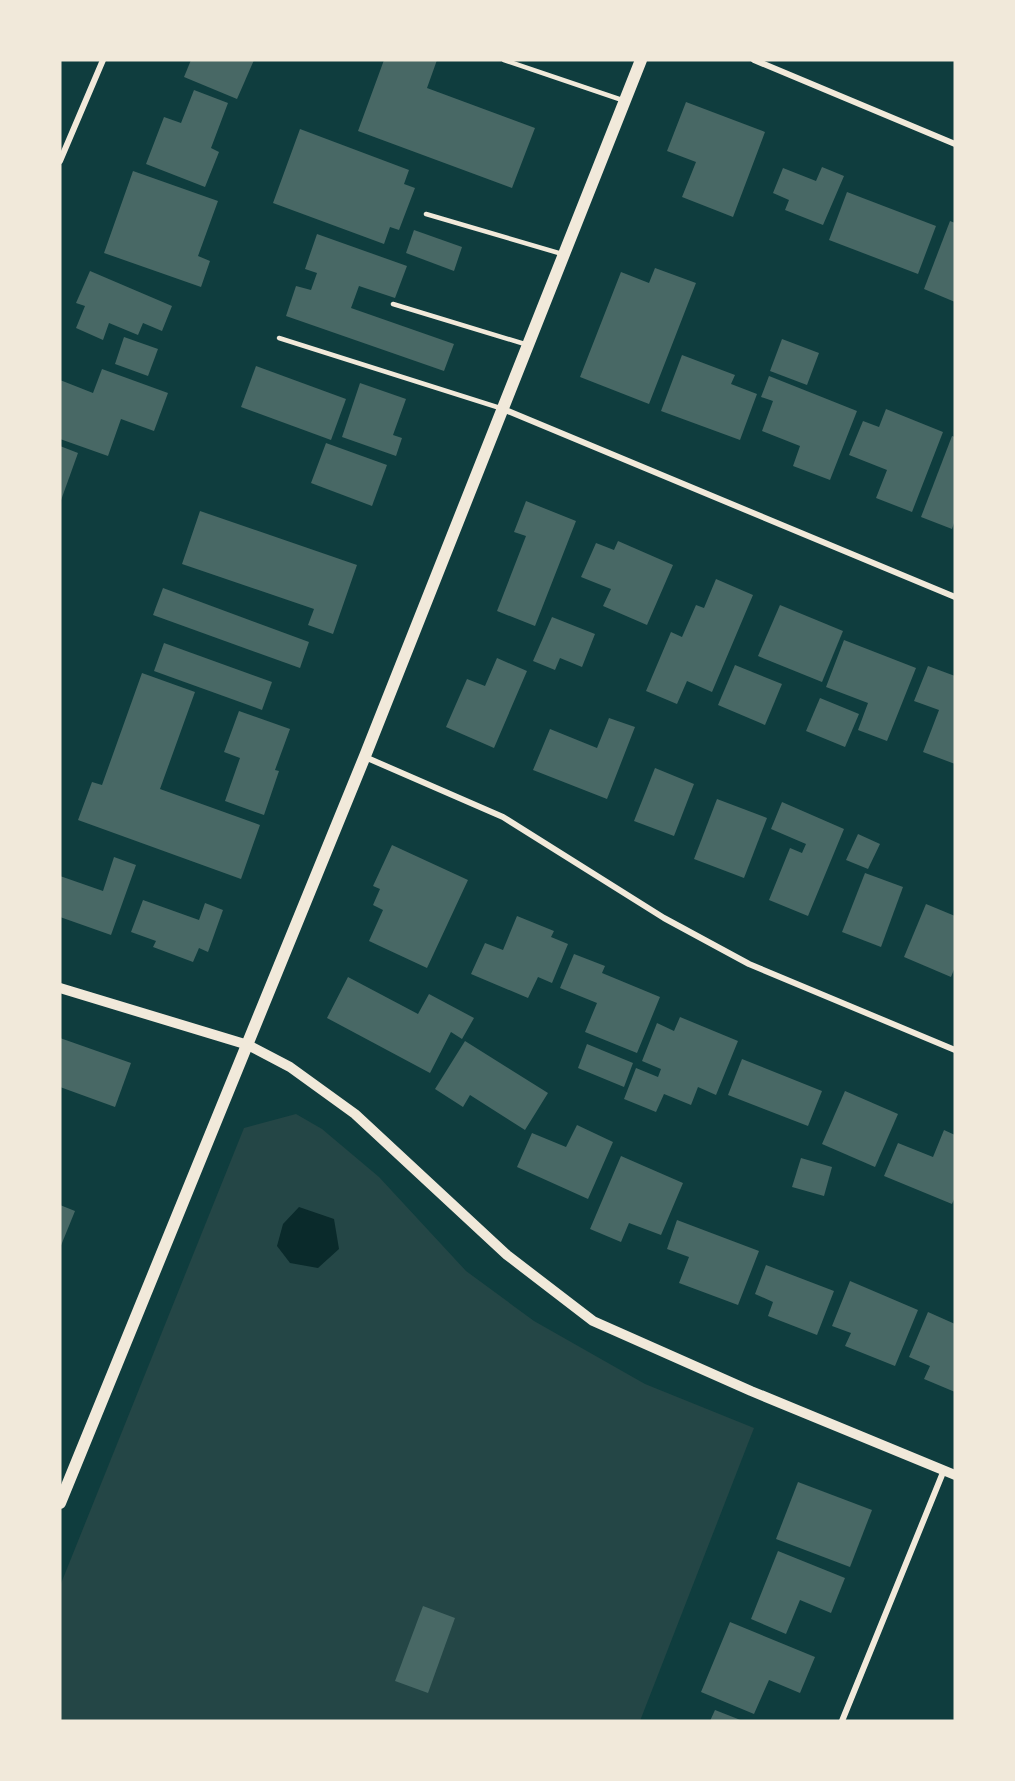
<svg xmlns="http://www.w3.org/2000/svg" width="1015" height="1781" font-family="'Golos Text',sans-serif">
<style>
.green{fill:#244646}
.water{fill:#0a2a2b}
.building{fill:#486865}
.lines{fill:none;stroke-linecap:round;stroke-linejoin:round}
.service{stroke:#f1e9da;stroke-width:4.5}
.minor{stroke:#f1e9da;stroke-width:6}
.tertiary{stroke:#f1e9da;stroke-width:10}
.secondary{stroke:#f1e9da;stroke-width:12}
</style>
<rect width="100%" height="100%" fill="#0f3d3e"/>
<path class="green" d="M296 1114 322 1129 379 1177 466 1271 534 1321 645 1384 754 1428 640 1721H60V1586L244 1128Z"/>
<path class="water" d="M299 1207 334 1219 339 1249 318 1268 290 1263 277 1246 283 1224Z"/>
<g class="building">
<path d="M191 60H254L237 99 184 77Z"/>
<path d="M384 60H437L427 88 535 128 512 188 358 131Z"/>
<path d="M194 90 228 103 211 148 219 152 205 187 146 164 164 117 181 123Z"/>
<path d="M686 102 765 132 733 217 682 197 696 162 667 151Z"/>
<path d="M300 129 409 170 404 184 415 188 399 230 390 227 384 244 273 203Z"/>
<path d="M822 167 844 176 823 225 785 210 789 200 773 193 783 168 816 181Z"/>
<path d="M133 171 218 201 198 256 210 261 201 287 104 253Z"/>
<path d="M847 192 936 226 918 274 829 240Z"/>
<path d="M950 221 955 223V302L924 289Z"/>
<path d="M414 230 462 247 454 271 406 253Z"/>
<path d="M317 234 407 266 395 298 359 286 351 308 454 344 444 371 286 316 296 286 311 290 317 273 305 269Z"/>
<path d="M655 268 696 283 649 404 580 377 621 272 649 283Z"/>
<path d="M90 271 172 306 162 331 143 323 138 335 109 323 103 340 76 328 85 306 76 303Z"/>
<path d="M124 337 158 349 148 376 115 364Z"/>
<path d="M782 339 819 353 807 385 770 371Z"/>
<path d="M682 355 735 375 731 384 757 394 740 440 661 411Z"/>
<path d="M256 366 346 399 331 440 241 407Z"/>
<path d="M102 369 168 393 154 431 121 419 108 456 60 439V380L93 393Z"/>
<path d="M769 376 857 411 830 480 793 466 800 446 762 431 773 401 761 397Z"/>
<path d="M360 383 406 399 393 435 402 438 396 456 342 437Z"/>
<path d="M886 409 943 432 912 512 876 498 887 470 849 455 863 421 879 427Z"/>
<path d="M952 436 955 437V520L952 529 921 517Z"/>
<path d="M326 443 387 465 372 506 311 483Z"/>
<path d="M60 446 78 453 60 503Z"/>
<path d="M526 501 576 521 535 626 497 611 526 536 514 532Z"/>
<path d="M200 511 357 565 333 634 308 625 314 609 182 564Z"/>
<path d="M618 541 673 565 647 625 603 606 611 589 581 577 596 543 614 550Z"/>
<path d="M716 579 753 595 712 692 687 681 677 704 646 691 671 632 682 637 696 605 704 608Z"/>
<path d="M163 588 309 642 300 668 153 615Z"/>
<path d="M780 605 843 631 822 682 758 656Z"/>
<path d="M552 617 595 634 582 667 560 658 555 670 533 661Z"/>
<path d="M844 640 916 668 887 741 858 730 868 703 826 687Z"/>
<path d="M164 643 272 682 262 710 154 671Z"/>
<path d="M497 658 527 671 494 748 446 727 467 679 485 686Z"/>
<path d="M735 665 782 684 765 725 718 705Z"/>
<path d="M928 666 955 676V764L923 752 939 710 914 701Z"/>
<path d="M142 673 195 692 160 789 260 825 241 879 78 820 92 782 102 785Z"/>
<path d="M820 698 859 714 845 747 806 731Z"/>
<path d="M239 711 290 729 275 770 279 771 264 815 225 801 240 758 224 752Z"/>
<path d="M609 718 635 727 607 799 533 770 550 729 597 748Z"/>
<path d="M655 768 694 784 674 836 634 821Z"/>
<path d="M717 799 767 818 744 878 694 859Z"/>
<path d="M782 802 844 829 808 916 769 900 790 848 802 853 806 844 771 829Z"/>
<path d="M858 834 880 844 868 869 846 860Z"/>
<path d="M392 845 468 880 427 968 369 941 383 910 373 905 380 889 373 886Z"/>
<path d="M114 857 136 865 111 935 60 917V876L103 891Z"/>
<path d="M865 873 903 887 881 947 842 932Z"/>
<path d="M143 900 199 920 205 903 223 910 208 952 199 948 193 962 153 947 156 941 131 932Z"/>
<path d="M926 904 955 916V967L951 977 904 957Z"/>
<path d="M517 916 554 931 551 937 568 944 552 983 538 977 528 998 471 974 485 943 503 950Z"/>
<path d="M574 954 605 966 602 973 660 997 637 1053 585 1032 597 1003 560 988Z"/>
<path d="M348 977 418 1014 429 994 474 1018 462 1039 451 1032 430 1073 327 1018Z"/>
<path d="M680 1017 738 1041 716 1095 698 1087 691 1105 664 1094 656 1112 624 1099 636 1068 658 1077 661 1069 642 1061 657 1023 674 1031Z"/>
<path d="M60 1038 131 1063 115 1107 60 1087Z"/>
<path d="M465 1041 548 1093 525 1130 470 1095 463 1107 435 1089Z"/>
<path d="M587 1044 633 1063 624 1087 578 1068Z"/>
<path d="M742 1059 822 1091 808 1126 728 1095Z"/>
<path d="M845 1091 898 1114 875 1167 822 1144Z"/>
<path d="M577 1125 613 1142 588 1199 517 1167 532 1133 566 1147Z"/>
<path d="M944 1130 955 1135V1197L952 1204 884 1176 898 1143 933 1157Z"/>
<path d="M621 1156 683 1183 661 1235 629 1223 621 1242 590 1229Z"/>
<path d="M801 1158 832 1167 824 1196 792 1187Z"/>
<path d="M60 1205 75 1211 60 1248Z"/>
<path d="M677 1220 759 1251 738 1305 679 1283 689 1257 667 1249Z"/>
<path d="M766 1265 834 1291 817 1335 768 1316 773 1302 755 1294Z"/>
<path d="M850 1281 918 1310 895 1366 845 1346 851 1333 832 1326Z"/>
<path d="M928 1312 955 1324V1392L924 1379 930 1366 909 1357Z"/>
<path d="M798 1482 872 1510 850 1567 776 1539Z"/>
<path d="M778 1551 845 1578 831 1613 800 1600 786 1634 751 1619Z"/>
<path d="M423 1606 455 1618 428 1693 395 1681Z"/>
<path d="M730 1622 815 1657 800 1693 769 1680 754 1714 701 1692Z"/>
<path d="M715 1710 743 1721H710Z"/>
</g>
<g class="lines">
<g class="service">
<path d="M504 60 625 101"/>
<path d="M426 214 562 254"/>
<path d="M393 304 528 345"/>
<path d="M279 338 500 408"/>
</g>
<g class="minor">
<path d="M754 60 955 144"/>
<path d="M60 161 103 60"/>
<path d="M503 409 955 597"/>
<path d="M365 757 503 817 664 918 749 964 955 1050"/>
<path d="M842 1721 944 1470"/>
</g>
<path class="tertiary" d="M60 988 248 1045 290 1067 355 1114 507 1255 593 1321 751 1391 955 1475"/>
<path class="secondary" d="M60 1503 365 756 641 60"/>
</g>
<rect width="1015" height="1781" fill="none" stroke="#f1e9da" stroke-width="123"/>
</svg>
